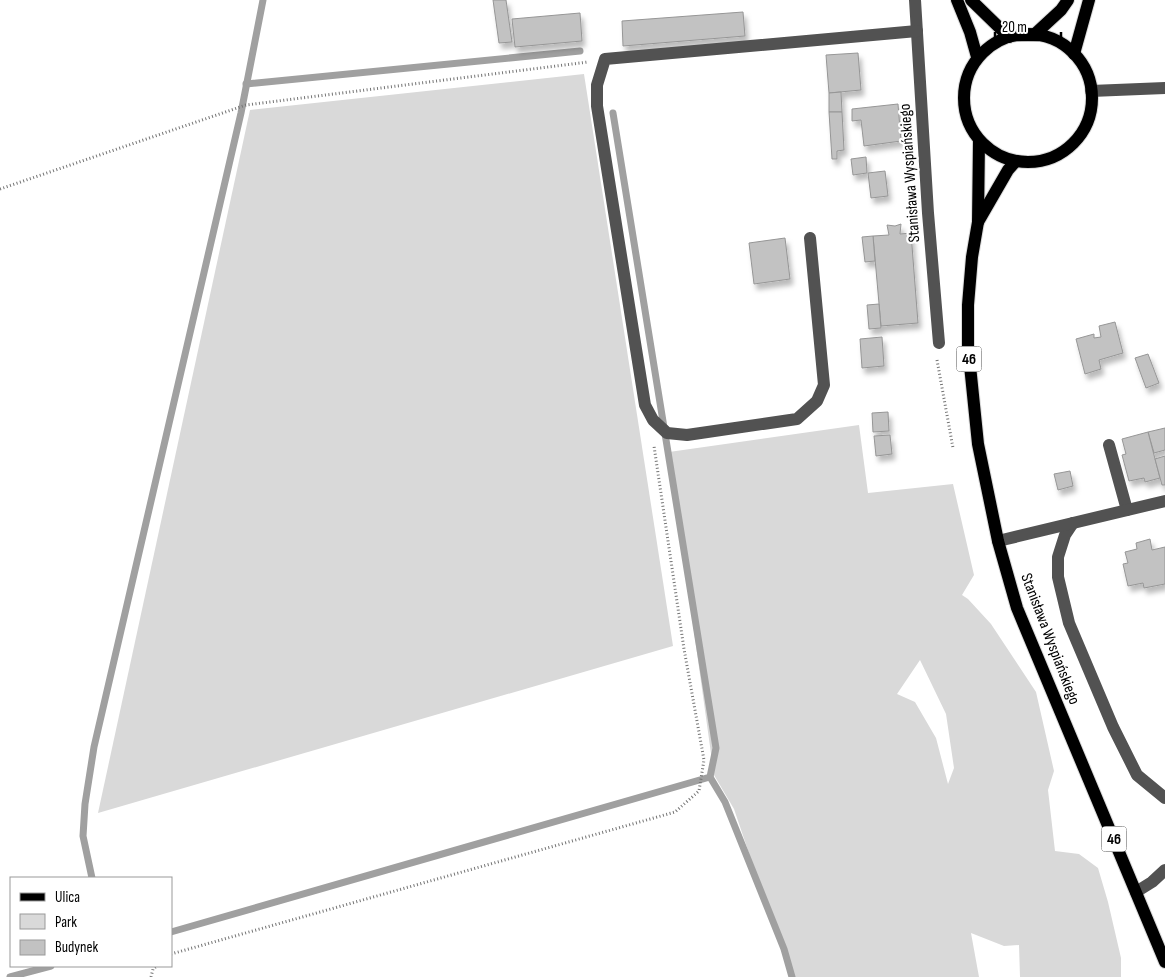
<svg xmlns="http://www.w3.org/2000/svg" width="1165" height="977" font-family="'Sofia Sans Condensed',sans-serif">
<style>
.green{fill:#d9d9d9;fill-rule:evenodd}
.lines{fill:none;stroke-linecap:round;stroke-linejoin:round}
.stream{stroke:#a0a0a0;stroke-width:7}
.building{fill:#c2c2c2;stroke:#969696;filter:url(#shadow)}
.major-casing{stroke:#dbdbdb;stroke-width:14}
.path{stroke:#747474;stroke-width:3;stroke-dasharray:1 2.5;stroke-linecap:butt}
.minor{stroke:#525252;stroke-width:12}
.major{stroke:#000;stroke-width:12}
.labels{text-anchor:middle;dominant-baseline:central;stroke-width:4.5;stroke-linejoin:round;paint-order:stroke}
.shield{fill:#fff;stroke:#4c4c4c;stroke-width:1}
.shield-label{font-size:15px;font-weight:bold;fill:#000}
.street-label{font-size:16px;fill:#000;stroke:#fff}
</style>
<defs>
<filter id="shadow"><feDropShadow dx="3" dy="5.5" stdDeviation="2.5" flood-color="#0004"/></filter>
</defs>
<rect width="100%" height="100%" fill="#fff"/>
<g class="green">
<path d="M584 74 673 646 98 813 250 110Z"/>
<path d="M859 425 868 493 953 484 974 575 962 595 968 599 991 624 1036 692 1054 771 1048 790 1055 851 1079 854 1098 868 1108 902 1121 958V977H1020L1019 945 1004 946 971 933 979 977H791L734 809 714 775 669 452ZM920 660 946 714 954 768 948 784 936 738 915 702 897 694Z"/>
</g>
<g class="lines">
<g class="stream">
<path d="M246 84 580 51"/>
<path d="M710 777 725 802 784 949 792 977"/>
<path d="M92 878 83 836 85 804 94 747 241 113 263 0"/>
<path d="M171 932 710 777 716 748 613 113"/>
<path d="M10 977 51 966"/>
</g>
</g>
<g class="building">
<path d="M493 0H506L512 42 499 43Z"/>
<path d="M743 12 745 36 623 46 622 21Z"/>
<path d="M580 13 582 41 515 47 512 19Z"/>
<path d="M858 53 861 90 829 93 826 55Z"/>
<path d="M841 92 842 112H829V93Z"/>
<path d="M898 104 901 141 864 146 861 120 852 121V109Z"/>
<path d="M829 112H842L844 150 837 151V159H832Z"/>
<path d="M866 157 867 173 853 175 851 159Z"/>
<path d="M885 171 888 196 871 198 868 173Z"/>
<path d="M901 224 900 234 911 233 918 323 881 326 873 236 889 235 887 225 895 226Z"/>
<path d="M873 236 875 261 865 262 862 237Z"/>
<path d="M785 238 790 279 754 284 749 243Z"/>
<path d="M879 304 881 328 869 329 867 305Z"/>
<path d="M1115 322 1123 353 1099 360 1101 369 1085 374 1076 339 1094 334V338L1101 337 1099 326Z"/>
<path d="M882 337 884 366 862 368 860 339Z"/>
<path d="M1148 354 1159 383 1146 388 1135 358Z"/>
<path d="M888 412 889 431 873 432 872 413Z"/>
<path d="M1165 428V450L1154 453 1148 432Z"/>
<path d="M1148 432 1160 478 1145 482 1144 478 1129 481 1122 455 1126 454 1122 439Z"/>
<path d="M890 435 892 454 876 456 874 436Z"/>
<path d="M1165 456V485H1162L1155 459Z"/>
<path d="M1070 471 1073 486 1058 490 1054 474Z"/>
<path d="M1150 539 1152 550 1165 547V584L1144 588 1143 583 1128 586 1123 564 1128 563 1125 552 1137 549 1136 543Z"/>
</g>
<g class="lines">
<defs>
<g id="major">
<path d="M957 0 970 32 977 57"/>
<path d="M971 0 1009 37"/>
<path d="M1035 34 1061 10 1068 0"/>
<circle cx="1028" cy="98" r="64"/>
<path d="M1074 54 1089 0"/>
<path d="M979 140 978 222 972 257 968 305V346L978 444 998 541 1017 608 1165 962"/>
<path d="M978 222 1008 170 1016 161"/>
</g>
</defs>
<use href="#major" class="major-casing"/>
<g class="path">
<path d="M0 189 246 105 588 62"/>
<path d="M937 360 953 448"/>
<path d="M171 954 675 812 699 791 704 760 684 649 654 446"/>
<path d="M151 977 153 969 157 966"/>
</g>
<g class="minor">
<path d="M915 0 928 213 939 343"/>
<path d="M1091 91 1165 88"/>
<path d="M810 238 824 385 817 401 797 419 687 435 667 433 653 420 645 405 597 106V85L605 59 917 31"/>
<path d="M1109 445 1127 510"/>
<path d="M1073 523 1065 535 1058 557V577L1069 623 1113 727 1137 775 1165 798"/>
<path d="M998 541 1165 501"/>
<path d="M1136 892 1152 882 1165 870"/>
</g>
<use href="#major" class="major"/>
</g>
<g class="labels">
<g class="shield">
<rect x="956.5" y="346.5" width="25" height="25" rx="4"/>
<rect x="1101.5" y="826.5" width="25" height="25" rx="4"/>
</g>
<g class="shield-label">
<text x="969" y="359">46</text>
<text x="1114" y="839">46</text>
</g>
<g class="street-label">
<text transform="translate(910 173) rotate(-94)">Stanisława Wyspiańskiego</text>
<text transform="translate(1050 639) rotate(69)">Stanisława Wyspiańskiego</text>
</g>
</g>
<rect x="10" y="877" width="162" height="90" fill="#ffffff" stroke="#999999"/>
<rect x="20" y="893" width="25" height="8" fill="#000000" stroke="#999999"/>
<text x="55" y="902" font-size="15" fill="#000000">Ulica</text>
<rect x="20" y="914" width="25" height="15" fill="#d9d9d9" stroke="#999999"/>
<text x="55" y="927" font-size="15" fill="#000000">Park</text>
<rect x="20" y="940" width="25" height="15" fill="#c2c2c2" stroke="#999999"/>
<text x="55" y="952" font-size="15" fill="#000000">Budynek</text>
<path d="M995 32v8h66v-8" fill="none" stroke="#000000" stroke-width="2.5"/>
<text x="1002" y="32" font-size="15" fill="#000000" stroke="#ffffff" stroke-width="4" paint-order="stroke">20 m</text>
</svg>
